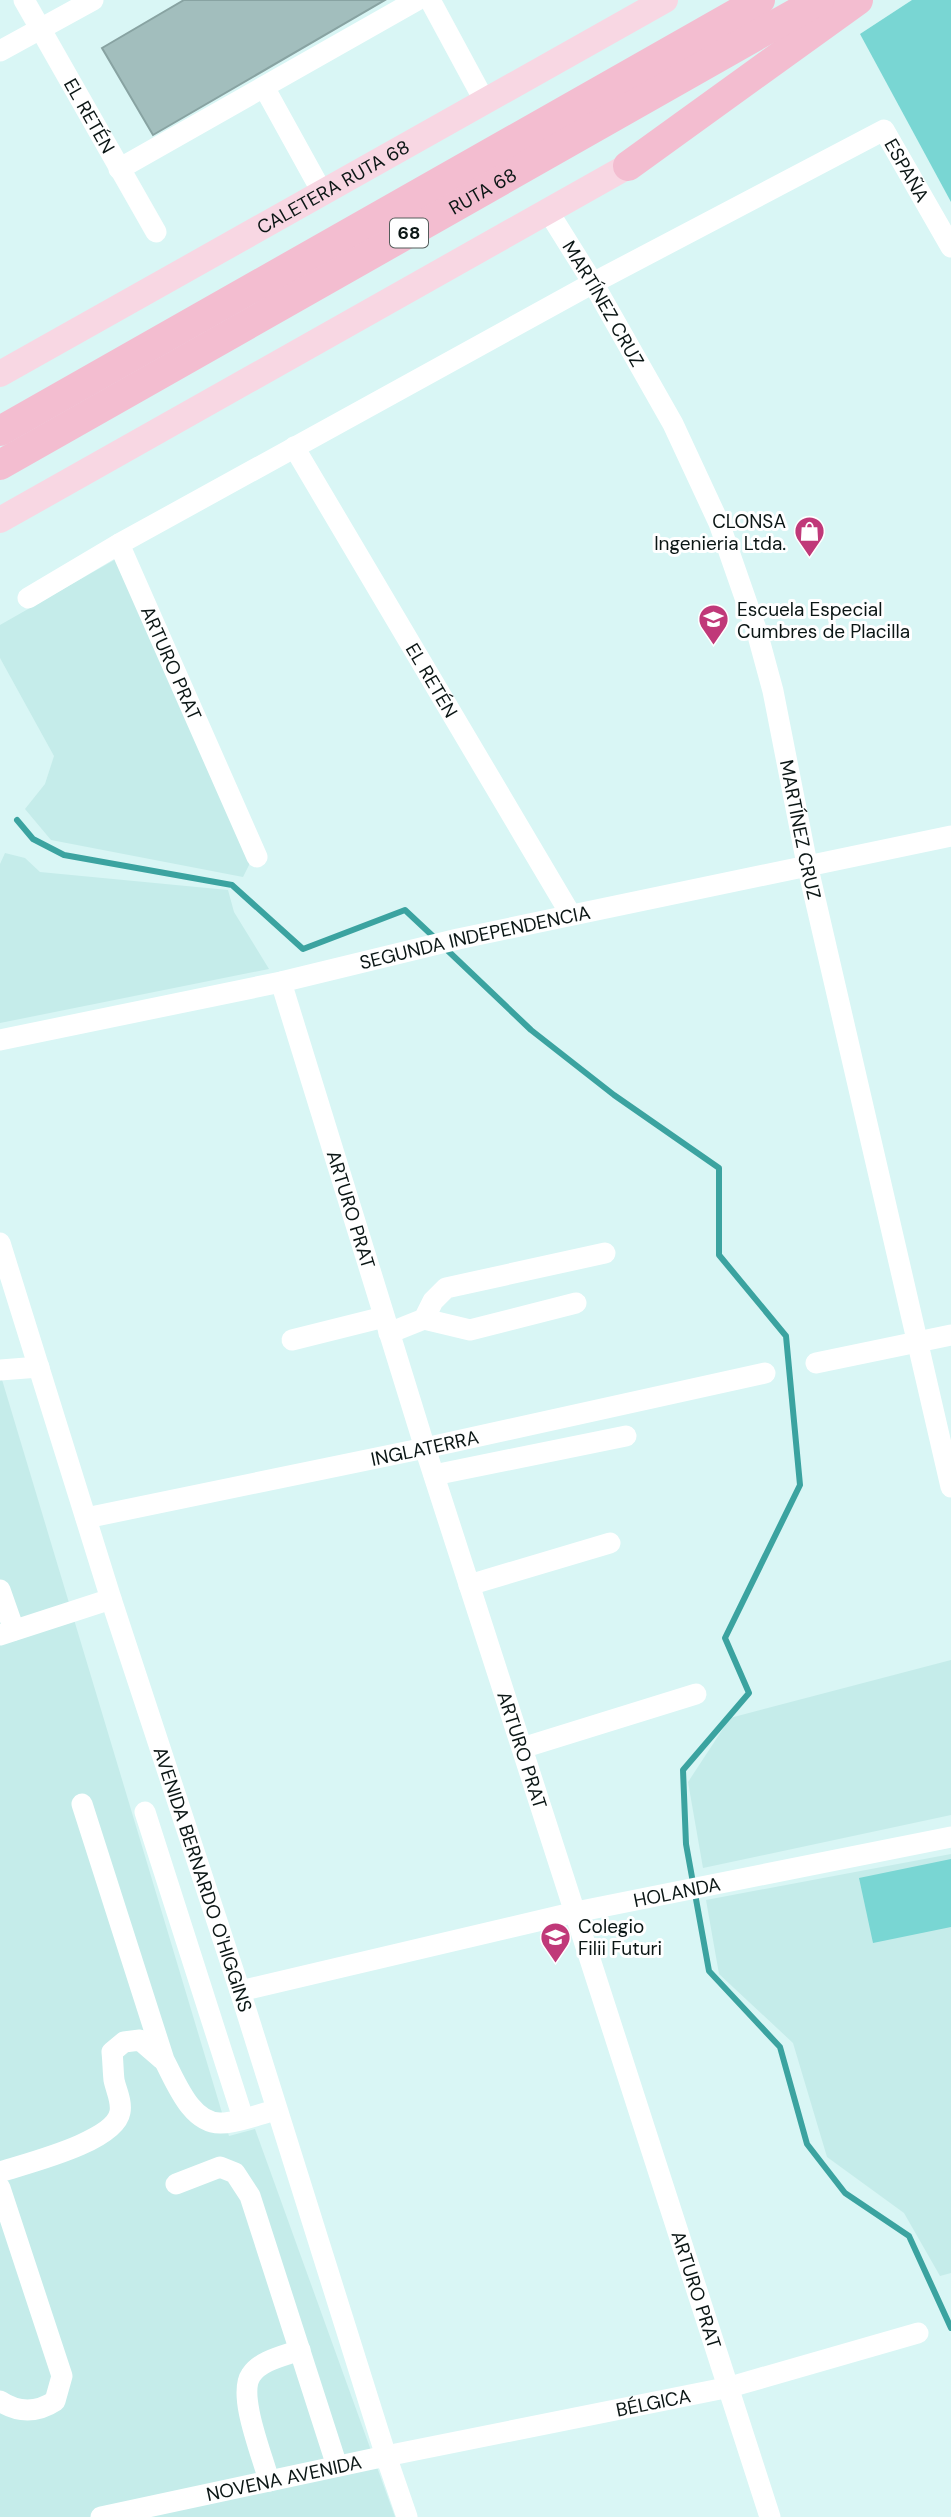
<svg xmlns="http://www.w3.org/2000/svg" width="951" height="2517" font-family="'DM Sans',sans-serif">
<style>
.built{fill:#c5ecea}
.green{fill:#79d6d3}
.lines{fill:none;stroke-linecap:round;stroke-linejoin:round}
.stream{stroke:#3ba3a0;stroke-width:6}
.building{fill:#a2bebd;stroke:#88a3a2;stroke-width:2}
.minor{stroke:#fff;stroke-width:21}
.major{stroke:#f8d7e3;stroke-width:26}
.highway{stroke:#f3bdd0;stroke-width:30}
.labels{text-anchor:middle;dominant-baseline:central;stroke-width:6;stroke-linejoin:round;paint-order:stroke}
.shield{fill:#fff;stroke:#545c5b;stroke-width:2}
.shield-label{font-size:18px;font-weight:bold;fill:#0b1615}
.street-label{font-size:19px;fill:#0b1615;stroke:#fff}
.poi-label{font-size:19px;fill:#0b1615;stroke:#fff;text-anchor:start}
</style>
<rect width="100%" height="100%" fill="#d9f6f5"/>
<g class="built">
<path d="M116 559 250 863 243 877 51 840 25 809 45 784 54 756 0 658V625Z"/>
<path d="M5 853 25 858 40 872 228 890 234 912 269 969 0 1023V864Z"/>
<path d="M0 1373 229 2136 255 2129 395 2517H0Z"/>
<path d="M951 1660V1815L703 1868 688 1782 730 1718Z"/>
<path d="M951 1854V2273L940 2276 904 2213 827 2157 793 2043 719 1974 706 1900Z"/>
</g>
<g class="green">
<path d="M912 0H951V202L860 34Z"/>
<path d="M951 1859V1927L873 1943 859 1878Z"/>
</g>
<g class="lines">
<g class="stream">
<path d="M17 820 33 839 64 855 232 885 303 949 405 910 437 940"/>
<path d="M445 948 531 1030 614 1095 719 1168V1255L786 1336 800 1485 725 1638 749 1693 683 1770 686 1844 709 1971 780 2047 807 2144 845 2193 909 2236 951 2328"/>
</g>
</g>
<path class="building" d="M184 0H385L153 135 102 48Z"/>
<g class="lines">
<g class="minor">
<path id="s1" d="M24 0 156 232"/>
<path d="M430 0 484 100"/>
<path d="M0 51 93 0"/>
<path d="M264 87 322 192"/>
<path d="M119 169 417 0"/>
<path id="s2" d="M548 211 593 283 673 424 719 523 757 632 773 691 807 864 951 1487"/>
<path id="s3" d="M294 447 571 915"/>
<path id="s4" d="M119 544 257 857"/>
<path id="s5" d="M28 598 119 544 593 283 884 130 951 247"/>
<path id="s6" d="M281 982 425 1448 770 2517"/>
<path id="s7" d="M0 1040 281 982 458 939 951 836"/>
<path id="s8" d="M0 1243 111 1599 240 1991 386 2456 407 2517"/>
<path d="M424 1319 470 1330 576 1303"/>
<path d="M389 1333 424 1319 433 1301 446 1288 605 1253"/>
<path d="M292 1340 384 1317"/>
<path d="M816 1363 951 1335"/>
<path d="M0 1370 39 1367"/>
<path d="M434 1475 626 1436"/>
<path id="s9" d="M86 1518 425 1448 765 1373"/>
<path d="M469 1585 610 1543"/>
<path d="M0 1590 14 1630"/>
<path d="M0 1635 111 1599"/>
<path d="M522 1748 696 1694"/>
<path d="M82 1804 164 2060C176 2082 191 2124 221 2123 238 2123 259 2114 276 2110"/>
<path d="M145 1812 243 2118"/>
<path id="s10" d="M240 1991 576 1912 951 1837"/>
<path d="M0 2172C27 2163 115 2142 120 2112 122 2101 116 2090 114 2080 113 2071 113 2061 112 2052L124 2042 140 2040 162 2059"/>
<path d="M176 2184 220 2167 235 2173 250 2196 337 2466"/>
<path d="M0 2188 62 2376 55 2401C37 2413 18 2413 0 2401"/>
<path d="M269 2481C263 2457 237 2395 251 2375 261 2360 284 2356 300 2350"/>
<path id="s11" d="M101 2517 386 2456 730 2387 918 2333"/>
</g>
<g class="major">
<path id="s12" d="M0 374 665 0"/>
<path d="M0 520 628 166"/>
</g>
<g class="highway">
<path d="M628 166 858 0"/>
<path d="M0 431 760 0"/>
<path id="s13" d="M0 465 819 0"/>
</g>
</g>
<defs>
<symbol id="shop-pin" viewBox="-11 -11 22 30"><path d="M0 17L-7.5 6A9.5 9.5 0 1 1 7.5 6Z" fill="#c03979" stroke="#fff"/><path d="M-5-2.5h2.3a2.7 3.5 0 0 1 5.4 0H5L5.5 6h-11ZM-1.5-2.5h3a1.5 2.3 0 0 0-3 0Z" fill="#fff"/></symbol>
<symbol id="school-pin" viewBox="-11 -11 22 30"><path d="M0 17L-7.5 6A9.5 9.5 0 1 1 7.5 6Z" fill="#c03979" stroke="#fff"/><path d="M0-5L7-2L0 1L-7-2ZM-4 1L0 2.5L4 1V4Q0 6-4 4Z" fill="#fff"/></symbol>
</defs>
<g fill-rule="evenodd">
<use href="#shop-pin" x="792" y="514" width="35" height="47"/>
<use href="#school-pin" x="696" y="602" width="35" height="47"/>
<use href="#school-pin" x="538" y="1920" width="35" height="47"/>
</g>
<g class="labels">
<rect class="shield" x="390" y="218.5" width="38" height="29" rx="5"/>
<g class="shield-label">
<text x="409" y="233">68</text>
</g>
<g class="street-label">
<text stroke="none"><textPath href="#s1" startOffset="133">EL RETÉN</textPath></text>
<text stroke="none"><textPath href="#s5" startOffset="1022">ESPAÑA</textPath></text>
<text stroke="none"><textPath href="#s12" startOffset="382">CALETERA RUTA 68</textPath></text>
<text stroke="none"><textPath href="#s13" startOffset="555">RUTA 68</textPath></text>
<text stroke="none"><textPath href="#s2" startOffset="108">MARTÍNEZ CRUZ</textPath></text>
<text stroke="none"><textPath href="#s4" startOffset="130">ARTURO PRAT</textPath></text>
<text stroke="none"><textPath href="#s3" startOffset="271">EL RETÉN</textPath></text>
<text stroke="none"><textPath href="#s2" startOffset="674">MARTÍNEZ CRUZ</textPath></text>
<text stroke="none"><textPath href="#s7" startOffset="486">SEGUNDA INDEPENDENCIA</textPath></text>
<text stroke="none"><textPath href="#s6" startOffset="238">ARTURO PRAT</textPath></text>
<text stroke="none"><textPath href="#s9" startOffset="346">INGLATERRA</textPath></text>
<text stroke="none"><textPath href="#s6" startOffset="805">ARTURO PRAT</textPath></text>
<text stroke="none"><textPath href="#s8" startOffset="668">AVENIDA BERNARDO O'HIGGINS</textPath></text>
<text stroke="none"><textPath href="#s10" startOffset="448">HOLANDA</textPath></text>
<text stroke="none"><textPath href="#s6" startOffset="1372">ARTURO PRAT</textPath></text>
<text stroke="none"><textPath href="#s11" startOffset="564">BÉLGICA</textPath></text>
<text stroke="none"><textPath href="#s11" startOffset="187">NOVENA AVENIDA</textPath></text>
</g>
<g class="poi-label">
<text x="786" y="521" text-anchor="end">CLONSA<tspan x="786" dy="22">Ingenieria Ltda.</tspan></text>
<text x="737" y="609">Escuela Especial<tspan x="737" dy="22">Cumbres de Placilla</tspan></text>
<text x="578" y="1926">Colegio<tspan x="578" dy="22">Filii Futuri</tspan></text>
</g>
</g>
</svg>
